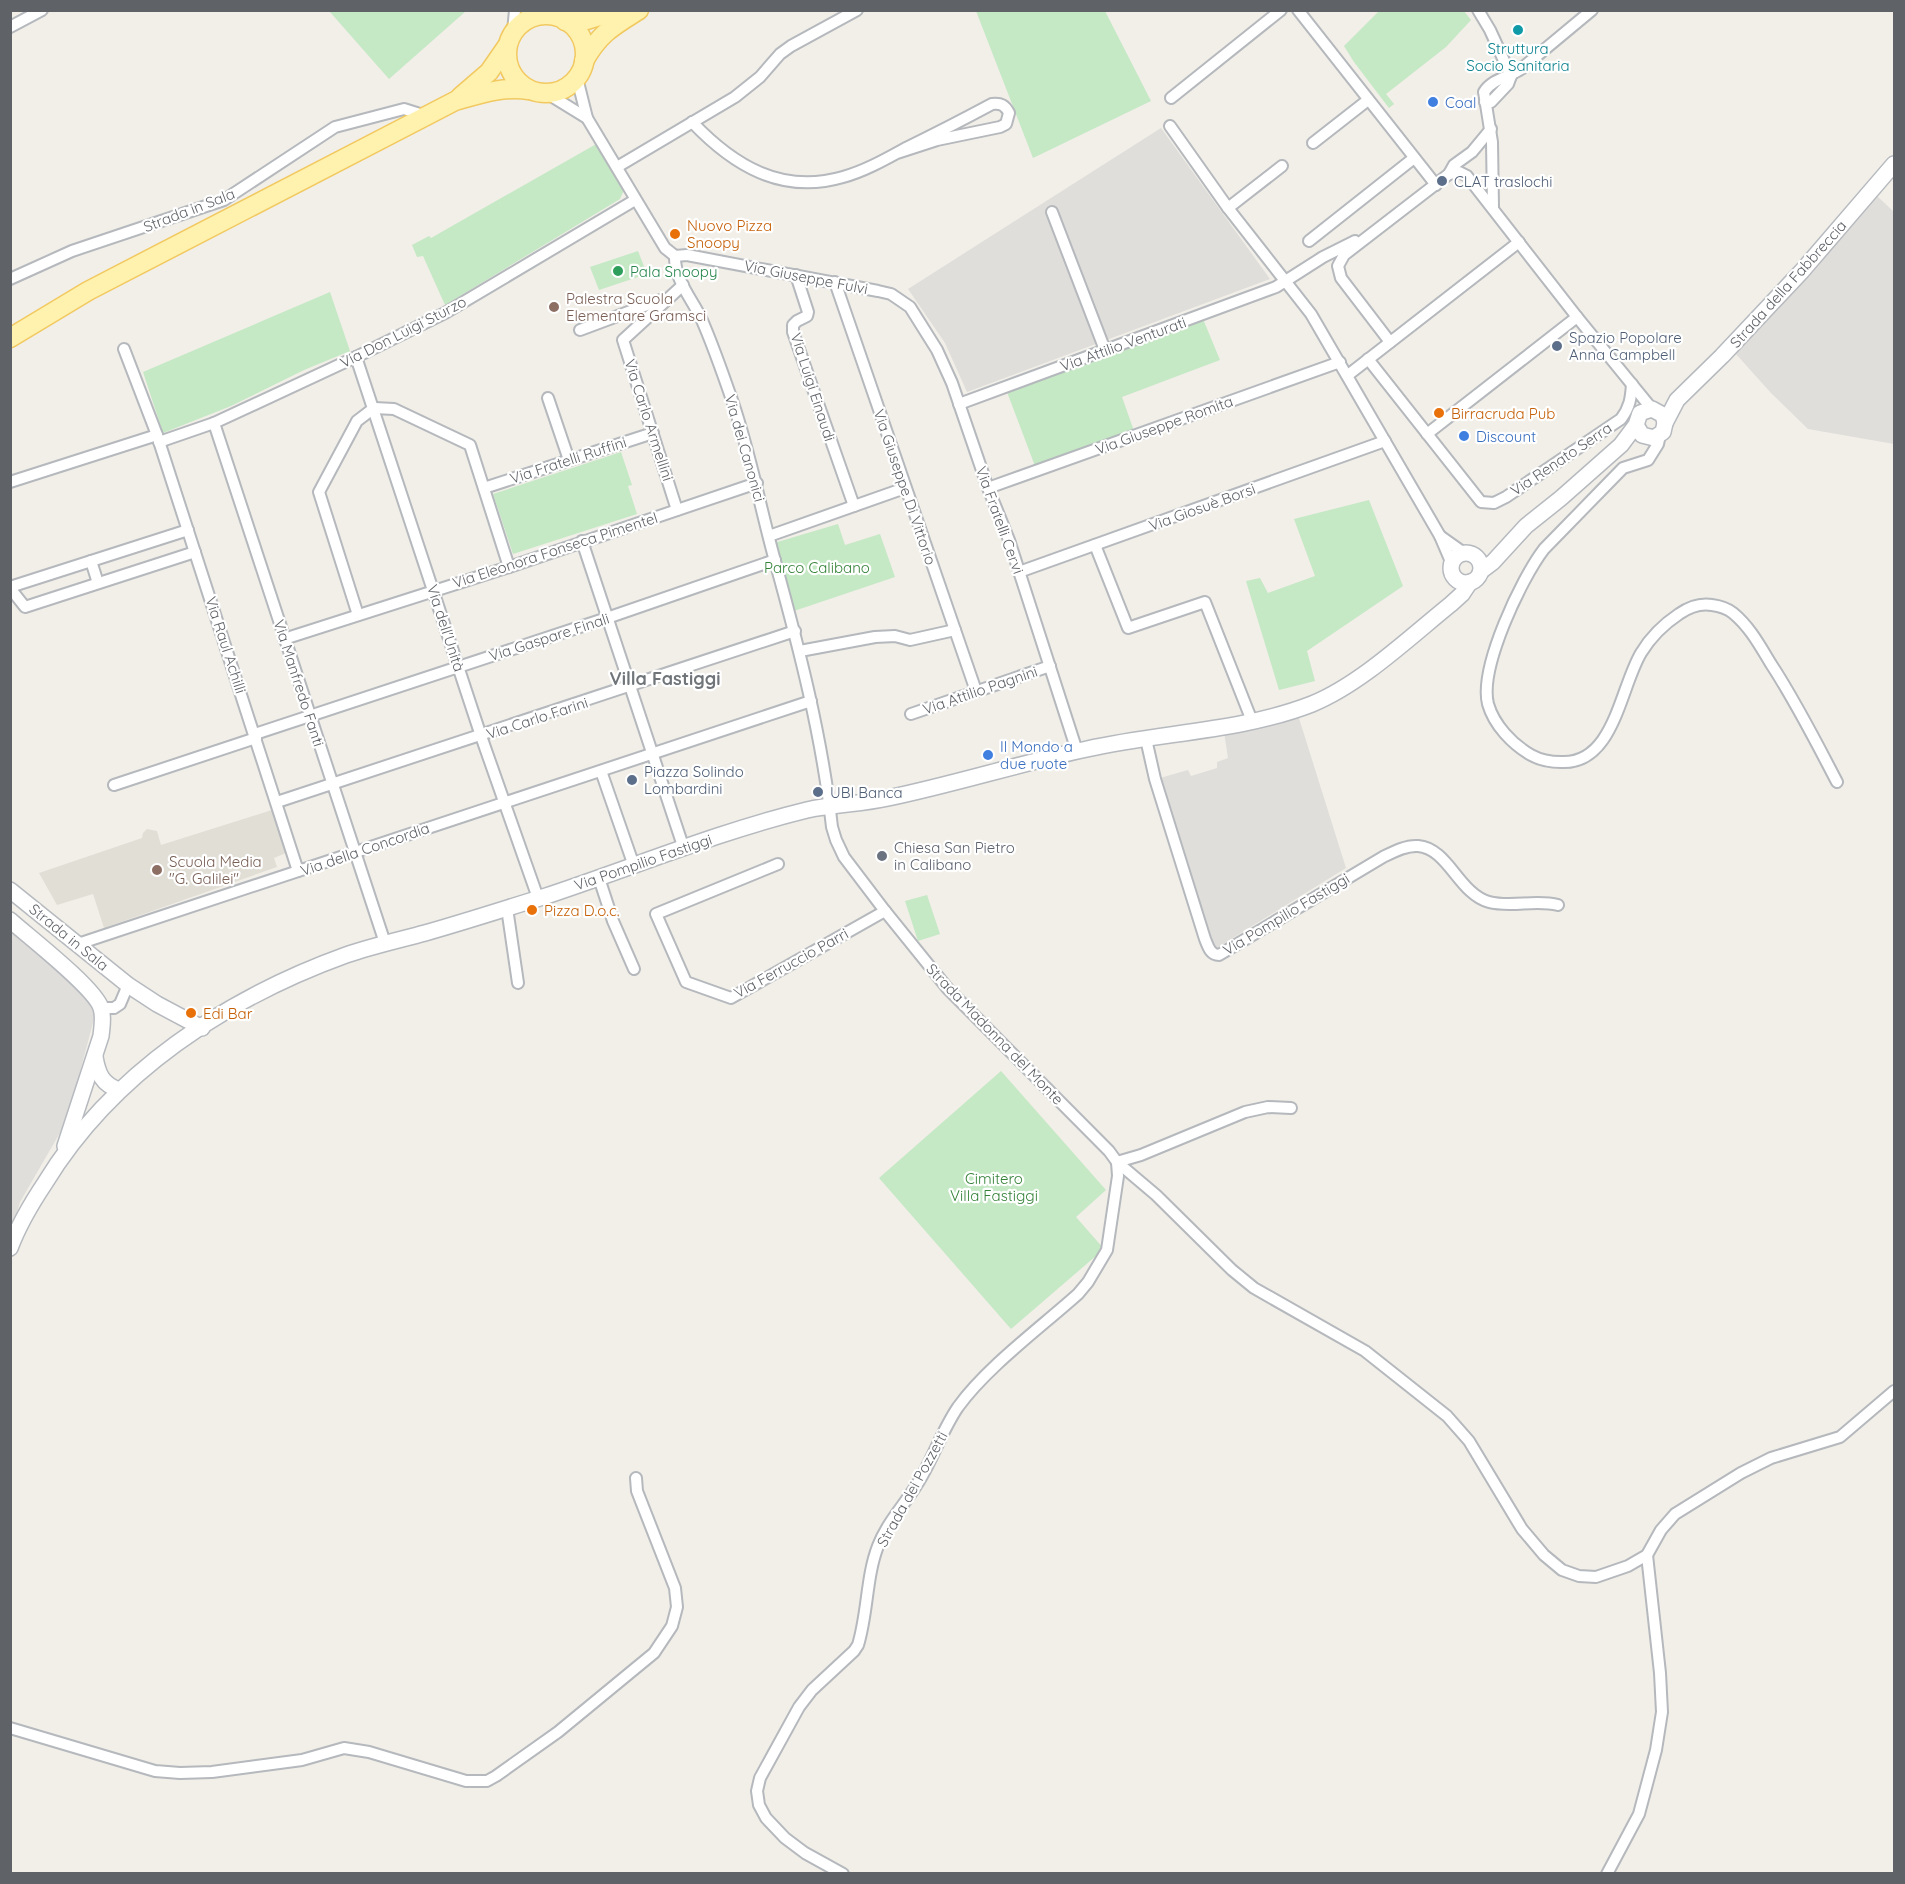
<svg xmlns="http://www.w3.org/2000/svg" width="1905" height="1884" font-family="Quicksand,sans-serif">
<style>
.industrial{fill:#e0deda}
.education{fill:#e1ded6}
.green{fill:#c5e8c5}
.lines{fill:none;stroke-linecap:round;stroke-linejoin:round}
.street-casing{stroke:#b5b8bc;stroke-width:14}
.secondary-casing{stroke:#b6babf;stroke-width:18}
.primary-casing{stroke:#f2c960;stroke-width:21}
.street{stroke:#fff;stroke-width:10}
.secondary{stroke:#fff;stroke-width:15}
.primary{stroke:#fff2af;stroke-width:18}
.culture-dot{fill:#0f9aa8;stroke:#fff;stroke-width:2}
.shop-dot{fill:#3f7fe0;stroke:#fff;stroke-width:2}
.service-dot{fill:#5c6f8a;stroke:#fff;stroke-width:2}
.food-dot{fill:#e8710a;stroke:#fff;stroke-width:2}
.leisure-dot{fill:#2e9e5b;stroke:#fff;stroke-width:2}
.education-dot{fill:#8d6e63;stroke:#fff;stroke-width:2}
.worship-dot{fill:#6b7280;stroke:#fff;stroke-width:2}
.labels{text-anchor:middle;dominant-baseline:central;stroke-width:4.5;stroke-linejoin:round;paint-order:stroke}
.culture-label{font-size:15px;fill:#0d838f;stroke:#fff}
.shop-label{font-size:15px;fill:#366cbe;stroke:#fff;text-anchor:start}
.service-label{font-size:15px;fill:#4e5e75;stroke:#fff;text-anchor:start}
.street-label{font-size:15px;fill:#5f6368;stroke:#fff}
.food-label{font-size:15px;fill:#c56008;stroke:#fff;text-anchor:start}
.leisure-label{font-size:15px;fill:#27864d;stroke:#fff;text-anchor:start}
.education-label{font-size:15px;fill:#785e54;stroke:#fff;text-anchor:start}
.park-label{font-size:15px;fill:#348238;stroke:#fff}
.worship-label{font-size:15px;fill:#5b616d;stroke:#fff;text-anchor:start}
.quarter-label{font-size:18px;font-weight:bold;fill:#70757a;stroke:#fff}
</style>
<rect width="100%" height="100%" fill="#f1efe8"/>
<g class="industrial">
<path d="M1161 128 1270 279 967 392 945 343 908 289Z"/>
<path d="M1876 195 1894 212V444L1808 429 1771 393 1735 353 1766 322Z"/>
<path d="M1298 715 1346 868 1215 949 1160 778 1188 770 1191 776 1217 768V762L1228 758 1224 732Z"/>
<path d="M11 929 74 985 94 1006 95 1015 71 1106 61 1131 20 1202 11 1234Z"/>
</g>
<path class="education" d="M272 810 286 853 274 858 277 867 104 928 93 894 57 905 39 873 142 838 143 833 147 829 157 831 161 845Z"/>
<g class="green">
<path d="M1380 10 1464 11 1471 20 1446 47 1386 94 1394 104 1389 108 1354 62 1344 46Z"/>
<path d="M331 11V10L466 11 389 79 330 12Z"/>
<path d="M976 11H1105L1151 101 1033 158Z"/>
<path d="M598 143 624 190 620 199 445 305 423 256 417 257 412 245 429 236 431 238Z"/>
<path d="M638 251 647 274 599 290 590 267Z"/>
<path d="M330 292 350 351 304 370 231 406 163 433 143 372Z"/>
<path d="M1203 319 1220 360 1122 397 1134 431 1035 466 1007 392Z"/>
<path d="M621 452 632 485 628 486 637 514 513 554 493 494Z"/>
<path d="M1369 500 1403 586 1307 651 1315 681 1279 690 1246 581 1260 578 1268 593 1315 576 1294 519Z"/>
<path d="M838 524 845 545 880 534 895 577 794 611 778 565 781 560 777 555 774 543Z"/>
<path d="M927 895 940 934 918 941 905 901Z"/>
<path d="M1001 1071 1106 1190 1076 1217 1104 1249 1011 1329 879 1178Z"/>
</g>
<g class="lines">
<defs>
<g id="street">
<path d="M543 10 551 16"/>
<path d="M1298 10 1436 185"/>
<path d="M1478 10 1490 30 1511 76"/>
<path d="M10 27 42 10"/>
<path d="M513 32 515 10"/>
<path d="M577 78 587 118 665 248 675 256"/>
<path d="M548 94 587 118"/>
<path d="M1171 98 1281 10"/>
<path d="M1485 102H1491L1508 84 1511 76"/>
<path d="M692 122C733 165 781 195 843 177 865 171 886 159 906 148 935 134 964 119 992 104 1001 103 1005 105 1009 113L1006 124 1000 127 937 140 897 153"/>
<path d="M1170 126 1228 208 1311 314 1440 536 1452 564"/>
<path d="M1313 143 1368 100"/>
<path d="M617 167 735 97 760 77 780 54 791 46 857 10"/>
<path d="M1449 174 1454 165 1472 152 1491 129"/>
<path d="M1493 207 1492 142 1484 92C1492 79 1509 77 1521 69L1592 10"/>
<path d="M1228 208 1282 166"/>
<path d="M1052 212 1105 350"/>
<path d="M1309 241 1414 158"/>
<path d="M675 256C674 278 691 298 701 318 713 345 723 374 733 403 751 456 760 507 775 561 799 648 822 736 832 827L836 840 844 857 885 911 948 989 1109 1151 1117 1162 1156 1195 1232 1270 1254 1288 1365 1351 1447 1416 1469 1441 1522 1529 1544 1555 1562 1570 1579 1576 1596 1577 1628 1566 1647 1555 1661 1530 1675 1514 1741 1473 1771 1458 1840 1437 1894 1391"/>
<path d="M675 256 687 255 878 291 891 294 910 307 937 350 952 383 988 488 1009 540 1077 751"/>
<path d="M796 275 808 312 807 316 797 321 793 325V332L854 506"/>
<path d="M10 279 72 251 224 200 335 127 404 109 426 116"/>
<path d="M835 282 976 691"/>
<path d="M580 330 663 299"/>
<path d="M1390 342 1341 278 1338 266 1344 255 1449 174 1459 172 1467 176 1577 317 1652 409"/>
<path d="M124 349 157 435 298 871"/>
<path d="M356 357 481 736 538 898"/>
<path d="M1368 359 1481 502 1494 503 1506 497 1621 419C1630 407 1631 398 1632 384"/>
<path d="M1348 375 1519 242"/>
<path d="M548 398 569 460"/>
<path d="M959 404 1276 287 1323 257 1355 241"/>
<path d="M214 423 385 943"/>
<path d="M1427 434 1577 317"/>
<path d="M1660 435 1658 444 1648 460 1623 468 1544 549C1521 579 1479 668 1488 704 1494 725 1512 744 1531 755 1540 760 1551 762 1561 762 1614 765 1620 688 1641 653 1650 638 1664 624 1679 614 1689 607 1700 603 1712 605 1719 606 1728 609 1733 613 1750 627 1760 646 1771 664 1796 702 1816 742 1837 782"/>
<path d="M159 442 214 423 356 357 445 313 635 200"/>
<path d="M10 482 157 435"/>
<path d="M484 488 653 433"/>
<path d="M988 488 1340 362"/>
<path d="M677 510 623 340 683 285"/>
<path d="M769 536 905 488"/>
<path d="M1440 536 1464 553"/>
<path d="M582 541 683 846"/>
<path d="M1095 545 1128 628 1205 602 1252 721"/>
<path d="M91 561 98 583"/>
<path d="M1019 572 1385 441"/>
<path d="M10 587 188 530"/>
<path d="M10 588 25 607 195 552"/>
<path d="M358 615 319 492 357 421 374 408 394 409 470 445 509 567"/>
<path d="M284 639 509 567 757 483"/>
<path d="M800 651 875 637 895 636 910 640 955 630"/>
<path d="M911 714 1050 666"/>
<path d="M255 734 607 618 775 560"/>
<path d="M1146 739 1155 779 1205 939C1208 946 1210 955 1219 955L1383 857C1393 852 1406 845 1418 846 1448 848 1459 894 1489 902 1512 908 1535 899 1558 905"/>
<path d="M601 771 634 866"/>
<path d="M114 785 256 738"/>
<path d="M277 802 795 631"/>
<path d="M778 864 656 914 686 982 731 998 885 911"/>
<path d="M599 878 613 921 634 969"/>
<path d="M507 908 518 983"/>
<path d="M78 944 811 701"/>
<path d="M101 1008H114L120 1004 128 985"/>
<path d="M1117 1162 1141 1155 1245 1112 1268 1107 1291 1108"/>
<path d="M10 1728 155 1771 180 1773 212 1772 302 1760 344 1748 369 1752 466 1781H487L496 1776 558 1732 654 1653 672 1626 677 1607 675 1588 637 1491 636 1478"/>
<path d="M843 1874 805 1853 785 1838 766 1818 759 1805 757 1791 760 1778 799 1707 812 1690 854 1651 858 1645C868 1612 866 1577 878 1546 888 1520 909 1500 922 1476 935 1453 943 1429 958 1407 987 1367 1040 1328 1078 1294L1088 1282 1107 1250 1118 1176 1117 1162"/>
<path d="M1607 1874 1639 1814 1656 1750 1662 1712 1660 1673 1647 1555"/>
</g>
<g id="secondary">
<path d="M1665 423 1677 400 1722 356 1802 271 1894 164"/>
<circle cx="1466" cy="568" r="15"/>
<path d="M1481 571 1493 562 1526 526 1561 498 1621 445 1636 425 1640 413 1652 409 1663 415 1665 423 1663 432 1654 438 1642 435 1636 425"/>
<path d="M10 890 128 985 157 1004 202 1028"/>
<path d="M10 920C29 937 95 988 101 1008 104 1017 102 1026 101 1036L65 1146"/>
<path d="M95 1057C98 1074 102 1084 119 1090"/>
<path d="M10 1248C19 1224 31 1204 45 1183 112 1073 227 998 346 955 372 946 399 940 425 933 464 922 504 909 543 897 631 868 717 832 807 810 834 804 862 804 888 798 955 784 1021 763 1087 749 1162 732 1240 732 1312 704 1361 684 1410 637 1451 604L1462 594 1470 582"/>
</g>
<g id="primary">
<circle cx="546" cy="54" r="39"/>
<path d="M565 21 587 20 619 10"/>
<path d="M584 61C600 33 612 27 639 10"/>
<path d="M460 97 489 72 507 46"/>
<path d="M10 338 88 291 455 101C480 94 502 86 529 90"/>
</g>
</defs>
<use href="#street" class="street-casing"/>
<use href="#secondary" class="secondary-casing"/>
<use href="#primary" class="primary-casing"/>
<use href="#street" class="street"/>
<use href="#secondary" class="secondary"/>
<use href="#primary" class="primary"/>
</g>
<circle class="culture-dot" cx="1518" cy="30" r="6"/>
<g class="shop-dot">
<circle cx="1433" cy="102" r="6"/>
<circle cx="1464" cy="436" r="6"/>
<circle cx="988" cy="755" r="6"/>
</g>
<g class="service-dot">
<circle cx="1442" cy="181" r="6"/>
<circle cx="1557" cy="346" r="6"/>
<circle cx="632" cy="780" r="6"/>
<circle cx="818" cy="792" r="6"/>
</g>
<g class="food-dot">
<circle cx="675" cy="234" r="6"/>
<circle cx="1439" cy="413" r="6"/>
<circle cx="532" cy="910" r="6"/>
<circle cx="191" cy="1013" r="6"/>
</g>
<circle class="leisure-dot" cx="618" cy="271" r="6"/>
<g class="education-dot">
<circle cx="554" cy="307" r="6"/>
<circle cx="157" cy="870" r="6"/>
</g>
<circle class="worship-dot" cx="882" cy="856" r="6"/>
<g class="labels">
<g class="culture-label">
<text x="1518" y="48">Struttura<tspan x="1518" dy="17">Socio Sanitaria</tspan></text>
</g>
<g class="shop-label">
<text x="1445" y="102">Coal</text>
<text x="1476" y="436">Discount</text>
<text x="1000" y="746">Il Mondo a<tspan x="1000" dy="17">due ruote</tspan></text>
</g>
<g class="service-label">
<text x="1454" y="181">CLAT traslochi</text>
<text x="1569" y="337">Spazio Popolare<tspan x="1569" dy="17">Anna Campbell</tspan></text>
<text x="644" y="771">Piazza Solindo<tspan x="644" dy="17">Lombardini</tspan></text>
<text x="830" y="792">UBI Banca</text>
</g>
<g class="street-label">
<text transform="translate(189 210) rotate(-21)">Strada in Sala</text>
<text transform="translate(806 277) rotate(11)">Via Giuseppe Fulvi</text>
<text transform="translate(1788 284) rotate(-48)">Strada della Fabbreccia</text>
<text transform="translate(403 332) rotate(-27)">Via Don Luigi Sturzo</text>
<text transform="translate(1123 344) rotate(-20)">Via Attilio Venturati</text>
<text transform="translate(813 387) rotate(72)">Via Luigi Einaudi</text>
<text transform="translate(649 420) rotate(72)">Via Carlo Armellini</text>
<text transform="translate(1164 425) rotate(-20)">Via Giuseppe Romita</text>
<text transform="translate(745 448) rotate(74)">Via dei Canonici</text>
<text transform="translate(1561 459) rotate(-34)">Via Renato Serra</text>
<text transform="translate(568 460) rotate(-18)">Via Fratelli Ruffini</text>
<text transform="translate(905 487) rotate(71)">Via Giuseppe Di Vittorio</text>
<text transform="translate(1202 507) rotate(-20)">Via Giosuè Borsi</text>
<text transform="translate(1000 520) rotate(70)">Via Fratelli Cervi</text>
<text transform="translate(555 550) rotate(-18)">Via Eleonora Fonseca Pimentel</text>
<text transform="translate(446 628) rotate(72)">Via dell'Unità</text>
<text transform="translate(549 637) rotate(-18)">Via Gaspare Finali</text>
<text transform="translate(226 645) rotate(72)">Via Raul Achilli</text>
<text transform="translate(299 683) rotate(72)">Via Manfredo Fanti</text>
<text transform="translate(980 690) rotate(-19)">Via Attilio Pagnini</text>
<text transform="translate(537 718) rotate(-18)">Via Carlo Farini</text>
<text transform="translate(365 849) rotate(-19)">Via della Concordia</text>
<text transform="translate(643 862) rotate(-19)">Via Pompilio Fastiggi</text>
<text transform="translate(1286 914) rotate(-31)">Via Pompilio Fastiggi</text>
<text transform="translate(69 937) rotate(39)">Strada in Sala</text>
<text transform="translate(791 963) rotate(-29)">Via Ferruccio Parri</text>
<text transform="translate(995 1034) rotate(46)">Strada Madonna del Monte</text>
<text transform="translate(912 1489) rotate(-61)">Strada dei Pozzetti</text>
</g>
<g class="food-label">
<text x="687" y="225">Nuovo Pizza<tspan x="687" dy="17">Snoopy</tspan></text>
<text x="1451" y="413">Birracruda Pub</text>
<text x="544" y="910">Pizza D.o.c.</text>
<text x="203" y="1013">Edi Bar</text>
</g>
<g class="leisure-label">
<text x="630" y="271">Pala Snoopy</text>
</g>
<g class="education-label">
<text x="566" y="298">Palestra Scuola<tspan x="566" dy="17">Elementare Gramsci</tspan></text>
<text x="169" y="861">Scuola Media<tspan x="169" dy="17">"G. Galilei"</tspan></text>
</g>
<g class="park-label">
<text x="817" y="567">Parco Calibano</text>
<text x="994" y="1178">Cimitero<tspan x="994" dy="17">Villa Fastiggi</tspan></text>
</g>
<g class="worship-label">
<text x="894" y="847">Chiesa San Pietro<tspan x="894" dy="17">in Calibano</tspan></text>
</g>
<g class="quarter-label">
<text x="665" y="678">Villa Fastiggi</text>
</g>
</g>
<rect width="1905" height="1884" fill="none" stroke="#5f6368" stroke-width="24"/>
</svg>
